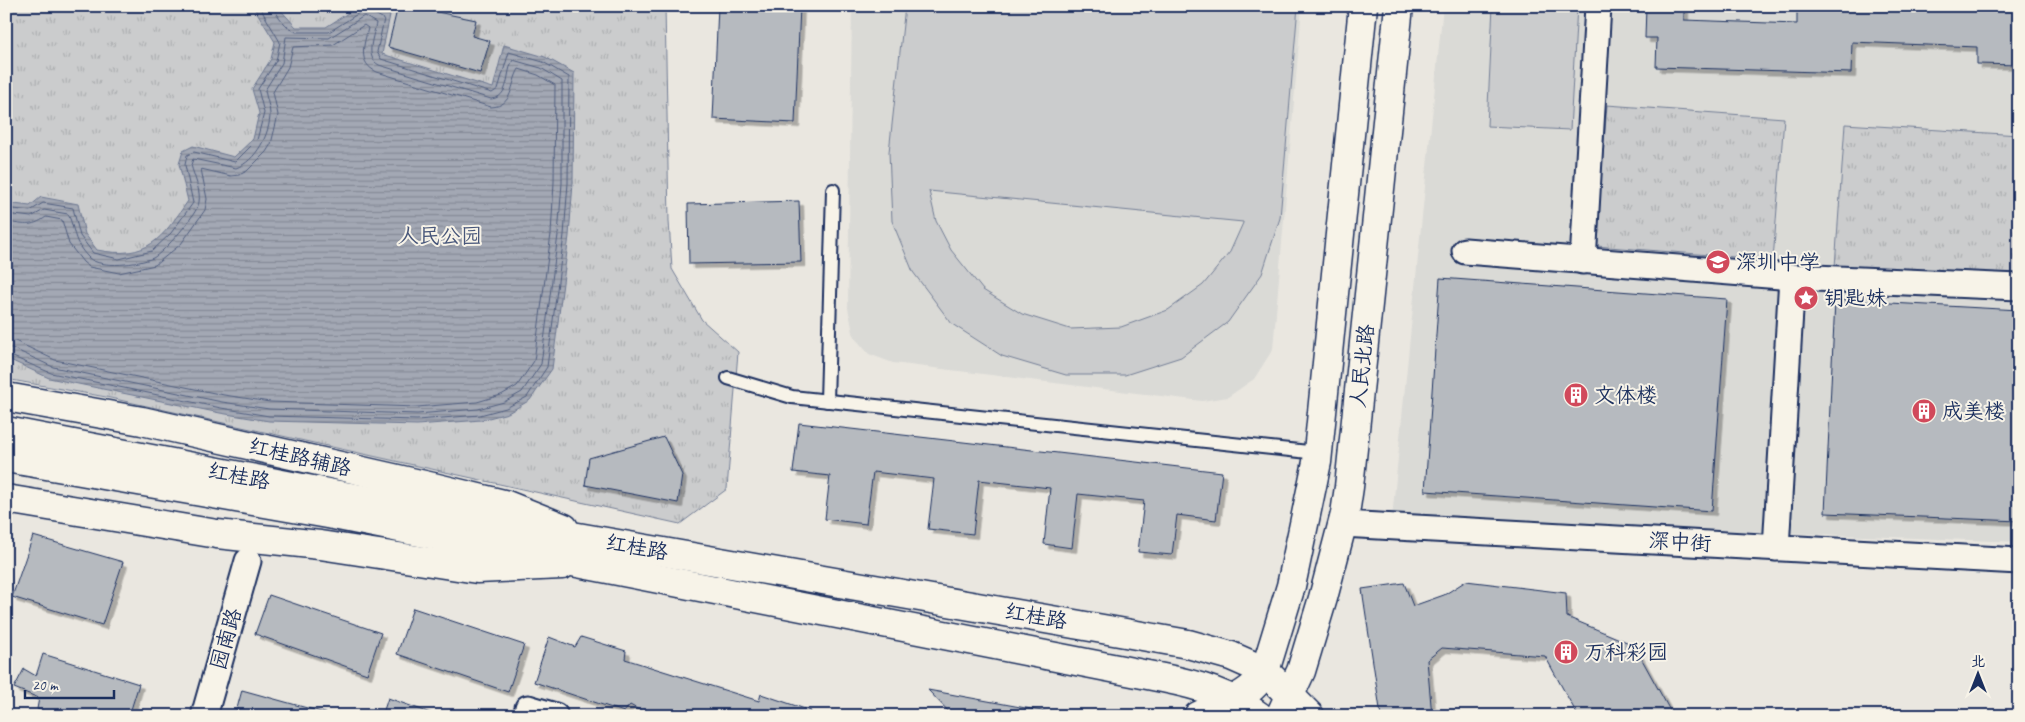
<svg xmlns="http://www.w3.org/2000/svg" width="2025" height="722" font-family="Caveat,'LXGW WenKai TC',sans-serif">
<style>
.built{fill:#dadad6}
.grass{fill:url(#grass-tufts);stroke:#737e96}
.pitch{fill:#cbcccd;stroke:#737e96;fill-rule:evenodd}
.water{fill:url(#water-rules);stroke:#6d7892}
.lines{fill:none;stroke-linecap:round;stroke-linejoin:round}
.shore{stroke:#515f80;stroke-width:1}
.building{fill:#b6babf;stroke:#1b2f5e;filter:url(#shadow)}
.service-casing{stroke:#1b2f5e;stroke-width:16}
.minor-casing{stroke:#1b2f5e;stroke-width:29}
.tertiary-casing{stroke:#1b2f5e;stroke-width:31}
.secondary-casing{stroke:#1b2f5e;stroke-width:31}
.service{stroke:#f7f3e8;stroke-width:12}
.minor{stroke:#f7f3e8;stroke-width:25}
.tertiary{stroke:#f7f3e8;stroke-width:28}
.secondary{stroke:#f7f3e8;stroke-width:28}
.labels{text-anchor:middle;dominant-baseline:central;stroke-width:4;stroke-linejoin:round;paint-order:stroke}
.park-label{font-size:21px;fill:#47567a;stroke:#f7f3e8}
.poi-label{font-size:21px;fill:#1b2f5e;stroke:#f7f3e8;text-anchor:start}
.street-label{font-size:21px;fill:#1b2f5e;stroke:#f7f3e8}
</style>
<defs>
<pattern id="grass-tufts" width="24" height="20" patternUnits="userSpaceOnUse" patternTransform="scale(1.25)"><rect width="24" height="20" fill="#cbcccd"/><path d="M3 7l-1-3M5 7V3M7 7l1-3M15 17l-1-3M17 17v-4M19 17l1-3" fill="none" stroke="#aeb0b2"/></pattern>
<pattern id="water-rules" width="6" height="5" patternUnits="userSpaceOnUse" patternTransform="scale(1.25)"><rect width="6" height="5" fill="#a3a8b4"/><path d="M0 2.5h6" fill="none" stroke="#848996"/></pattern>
<filter id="shadow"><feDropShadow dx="4.5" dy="4.5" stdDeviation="0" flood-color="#0004"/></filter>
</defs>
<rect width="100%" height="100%" fill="#eae7e0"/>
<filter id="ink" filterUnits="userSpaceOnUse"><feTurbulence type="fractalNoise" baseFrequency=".02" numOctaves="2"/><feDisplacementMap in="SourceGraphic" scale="10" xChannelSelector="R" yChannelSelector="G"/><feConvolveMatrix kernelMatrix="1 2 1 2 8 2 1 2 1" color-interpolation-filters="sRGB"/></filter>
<g filter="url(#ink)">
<g class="built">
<path d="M852 6H1302L1273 349 1254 379 1228 397 1202 401 893 363 869 354 854 337 848 308Z"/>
<path d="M1443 6H2019V542L1392 518Z"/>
</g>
<g class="grass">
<path d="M6 6H665L669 221 672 269 702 320 738 352 727 489 680 524 106 397 6 379Z"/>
<path d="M1607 105 1784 118 1773 260 1596 246Z"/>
<path d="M1845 124 2019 135V277L1835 267Z"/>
</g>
<g class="pitch">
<path d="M905 6H1298L1280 218 1262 274 1228 322 1181 357 1125 375H1066L1002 356 952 324 913 272 892 221 889 152ZM929 191 1243 222V223L1230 252 1203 285 1168 310 1121 327 1070 329 1022 314 983 290 951 250 936 221Z"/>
<path d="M1493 6H1577L1570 130 1487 126Z"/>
</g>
<path class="water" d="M253 6H277L296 27H326L359 6H369L390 15 382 54 493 88 504 45 545 57 574 73 573 183 569 236 552 369 530 400 508 413 481 420 417 425 269 421 220 413 49 378 6 358V203L30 206 41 197 78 204 85 234 97 250C148 260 161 239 188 201L179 164 183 151 193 146 234 157 253 139 259 113 252 89 271 59 275 42Z"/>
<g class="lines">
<g class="shore">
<path d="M274 6C275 15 288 29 296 32H329L359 13 361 6"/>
<path d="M6 208 30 211 43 203 73 208 80 236 93 253 119 259 152 251 171 233 193 203 185 165 187 155 194 152 235 162 257 140 264 113 258 89 276 61 280 42 259 6"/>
<path d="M6 214 31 217 44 210 68 214C76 231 72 241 89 258 101 269 139 264 153 258 163 253 198 214 199 202 201 191 194 176 191 165L193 159 236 168C256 161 270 134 270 114 270 106 266 98 265 90L282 63 286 37 329 38 364 16 376 23C374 36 364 57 379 65L491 99C511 97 505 72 513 60L541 68 562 81V183L558 235 541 364 522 392 504 402 478 409 417 414 269 409 222 402 53 367 12 348H6"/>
<path d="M6 222C23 224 31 228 46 217L62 220 69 244 83 262 89 267 119 273 155 265 181 244 205 210 207 199 201 169 231 176 239 175 247 171 266 152 271 144 278 115 273 92 288 67 293 47 333 45 364 25 368 28C364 45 357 63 377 72L491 107C514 106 510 84 519 69L538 75 555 85 554 182 551 234 534 361 517 386 501 395 477 402 417 407 270 402 224 395 55 360 15 341 6 340"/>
<path d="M6 354 51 373 221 408 269 416 417 420 480 415 506 408 527 397 547 367 564 235 568 183 569 77 543 62 509 52 498 89 492 93 381 59 377 52 384 19 371 12 369 6"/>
</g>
</g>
<g class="building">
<path d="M398 6H408L476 20 472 36 490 41 480 73 388 47Z"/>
<path d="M718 6H800L795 123 713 119Z"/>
<path d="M1646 6H1684V20L1797 24V6H2019V65L1977 64V47L1852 42 1851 73 1656 67 1657 38H1645Z"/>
<path d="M799 201 801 262 689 264 688 204Z"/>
<path d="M1440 278 1727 299 1712 511 1425 491Z"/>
<path d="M1835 300 2019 310V521L1825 513Z"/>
<path d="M799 423 1222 472 1216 520 1177 515 1172 555 1138 552 1144 501 1078 494 1072 548 1044 544 1050 488 979 480 973 534 928 529 934 479 873 472 866 524 825 519 830 476 793 472Z"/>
<path d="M664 437 682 475 678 503 585 485 589 458Z"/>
<path d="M33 536 123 562 102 625 12 597Z"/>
<path d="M1466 581 1566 593 1567 617 1634 645 1673 716H1578L1545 656 1442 648 1427 660 1432 716H1381L1362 589 1404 583 1413 606 1444 595Z"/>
<path d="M269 595 381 633 367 674 255 634Z"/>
<path d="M413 608 524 645 508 692 397 654Z"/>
<path d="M549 637 575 647 581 637 626 651 625 659 759 701 761 694 811 711 809 716H650L630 705 624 712 534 682Z"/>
<path d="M43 654 139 684 129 716H99L90 713 89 716H61L37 709 39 698 14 688 24 669 36 676Z"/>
<path d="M242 690 336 716H235Z"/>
<path d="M928 690 1069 716H953Z"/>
<path d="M388 698 439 716H382Z"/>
</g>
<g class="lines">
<defs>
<g id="service">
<path d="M728 378 792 397 1318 453"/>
<path d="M827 401 833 190"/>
</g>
<g id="minor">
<path d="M1465 251 1792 277 2019 287"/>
<path d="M1583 261 1598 6"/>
<path d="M1342 524 2019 561"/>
<path d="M1776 548 1792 277"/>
<path d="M204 716 248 561"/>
<path d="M526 716 528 708 555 716"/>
</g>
<g id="tertiary">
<path d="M6 397 142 421 433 487 504 504 564 528"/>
<path d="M6 499 217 534 320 545 477 569 562 565"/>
<path d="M1234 699C1248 692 1257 685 1265 671L1291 586 1317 462 1363 6"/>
<path d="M1280 716 1301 671 1323 598 1345 514 1349 487 1399 6"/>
</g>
<g id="secondary">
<path d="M6 431 333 494 1188 644 1231 656 1265 671 1310 716"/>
<path d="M6 458 328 514 1163 678C1198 685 1230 694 1259 716"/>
<path d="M1198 716 1234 699"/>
</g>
</defs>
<use href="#service" class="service-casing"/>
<use href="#minor" class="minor-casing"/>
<use href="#tertiary" class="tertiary-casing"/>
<use href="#secondary" class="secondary-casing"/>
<use href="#service" class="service"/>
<use href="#minor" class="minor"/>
<use href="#tertiary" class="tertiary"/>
<use href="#secondary" class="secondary"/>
</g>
</g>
<defs>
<symbol id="school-disc" viewBox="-11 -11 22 22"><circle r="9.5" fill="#d1495b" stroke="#f7f3e8"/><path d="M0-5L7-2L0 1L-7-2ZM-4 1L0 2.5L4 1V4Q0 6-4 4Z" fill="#fff"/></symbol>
<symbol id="sight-disc" viewBox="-11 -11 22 22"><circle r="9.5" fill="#d1495b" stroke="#f7f3e8"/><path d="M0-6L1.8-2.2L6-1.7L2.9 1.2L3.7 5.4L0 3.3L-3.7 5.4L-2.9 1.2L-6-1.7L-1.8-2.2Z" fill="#fff"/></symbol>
<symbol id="building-disc" viewBox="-11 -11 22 22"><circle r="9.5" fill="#d1495b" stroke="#f7f3e8"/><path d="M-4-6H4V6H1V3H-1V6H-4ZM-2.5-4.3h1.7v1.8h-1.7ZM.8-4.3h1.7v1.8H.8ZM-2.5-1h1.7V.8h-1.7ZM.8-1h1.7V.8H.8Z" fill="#fff"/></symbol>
</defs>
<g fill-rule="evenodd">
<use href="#school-disc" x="1704" y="248" width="28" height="28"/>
<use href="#sight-disc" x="1792" y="284" width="28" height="28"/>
<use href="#building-disc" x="1562" y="381" width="28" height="28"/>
<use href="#building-disc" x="1910" y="397" width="28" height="28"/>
<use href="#building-disc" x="1552" y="638" width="28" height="28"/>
</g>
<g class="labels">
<g class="park-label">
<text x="440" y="236">人民公园</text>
</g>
<g class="poi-label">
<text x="1736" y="262">深圳中学</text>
<text x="1824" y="298">钥匙妹</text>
<text x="1594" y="395">文体楼</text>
<text x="1942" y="411">成美楼</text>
<text x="1584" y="652">万科彩园</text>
</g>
<g class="street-label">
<text transform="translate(1362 366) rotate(-84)">人民北路</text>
<text transform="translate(300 457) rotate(13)">红桂路辅路</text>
<text transform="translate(239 476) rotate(11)">红桂路</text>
<text transform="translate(1680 542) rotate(3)">深中街</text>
<text transform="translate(637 547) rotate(10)">红桂路</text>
<text transform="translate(1036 616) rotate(10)">红桂路</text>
<text transform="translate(226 639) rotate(-74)">园南路</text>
</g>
</g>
<rect width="2025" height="722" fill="none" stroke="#f7f3e8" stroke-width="25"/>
<rect x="12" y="12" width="2000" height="697" fill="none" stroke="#1b2f5e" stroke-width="2" filter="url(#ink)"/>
<g transform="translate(1978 674)" stroke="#f7f3e8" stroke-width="4" paint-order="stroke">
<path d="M0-4L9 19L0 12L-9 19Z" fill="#1b2f5e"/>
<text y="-8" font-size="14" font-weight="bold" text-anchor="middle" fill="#1b2f5e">北</text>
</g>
<path d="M25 690v8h89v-8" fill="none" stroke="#1b2f5e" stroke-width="2.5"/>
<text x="32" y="690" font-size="15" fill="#1b2f5e" stroke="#f7f3e8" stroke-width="4" paint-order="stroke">20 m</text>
</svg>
